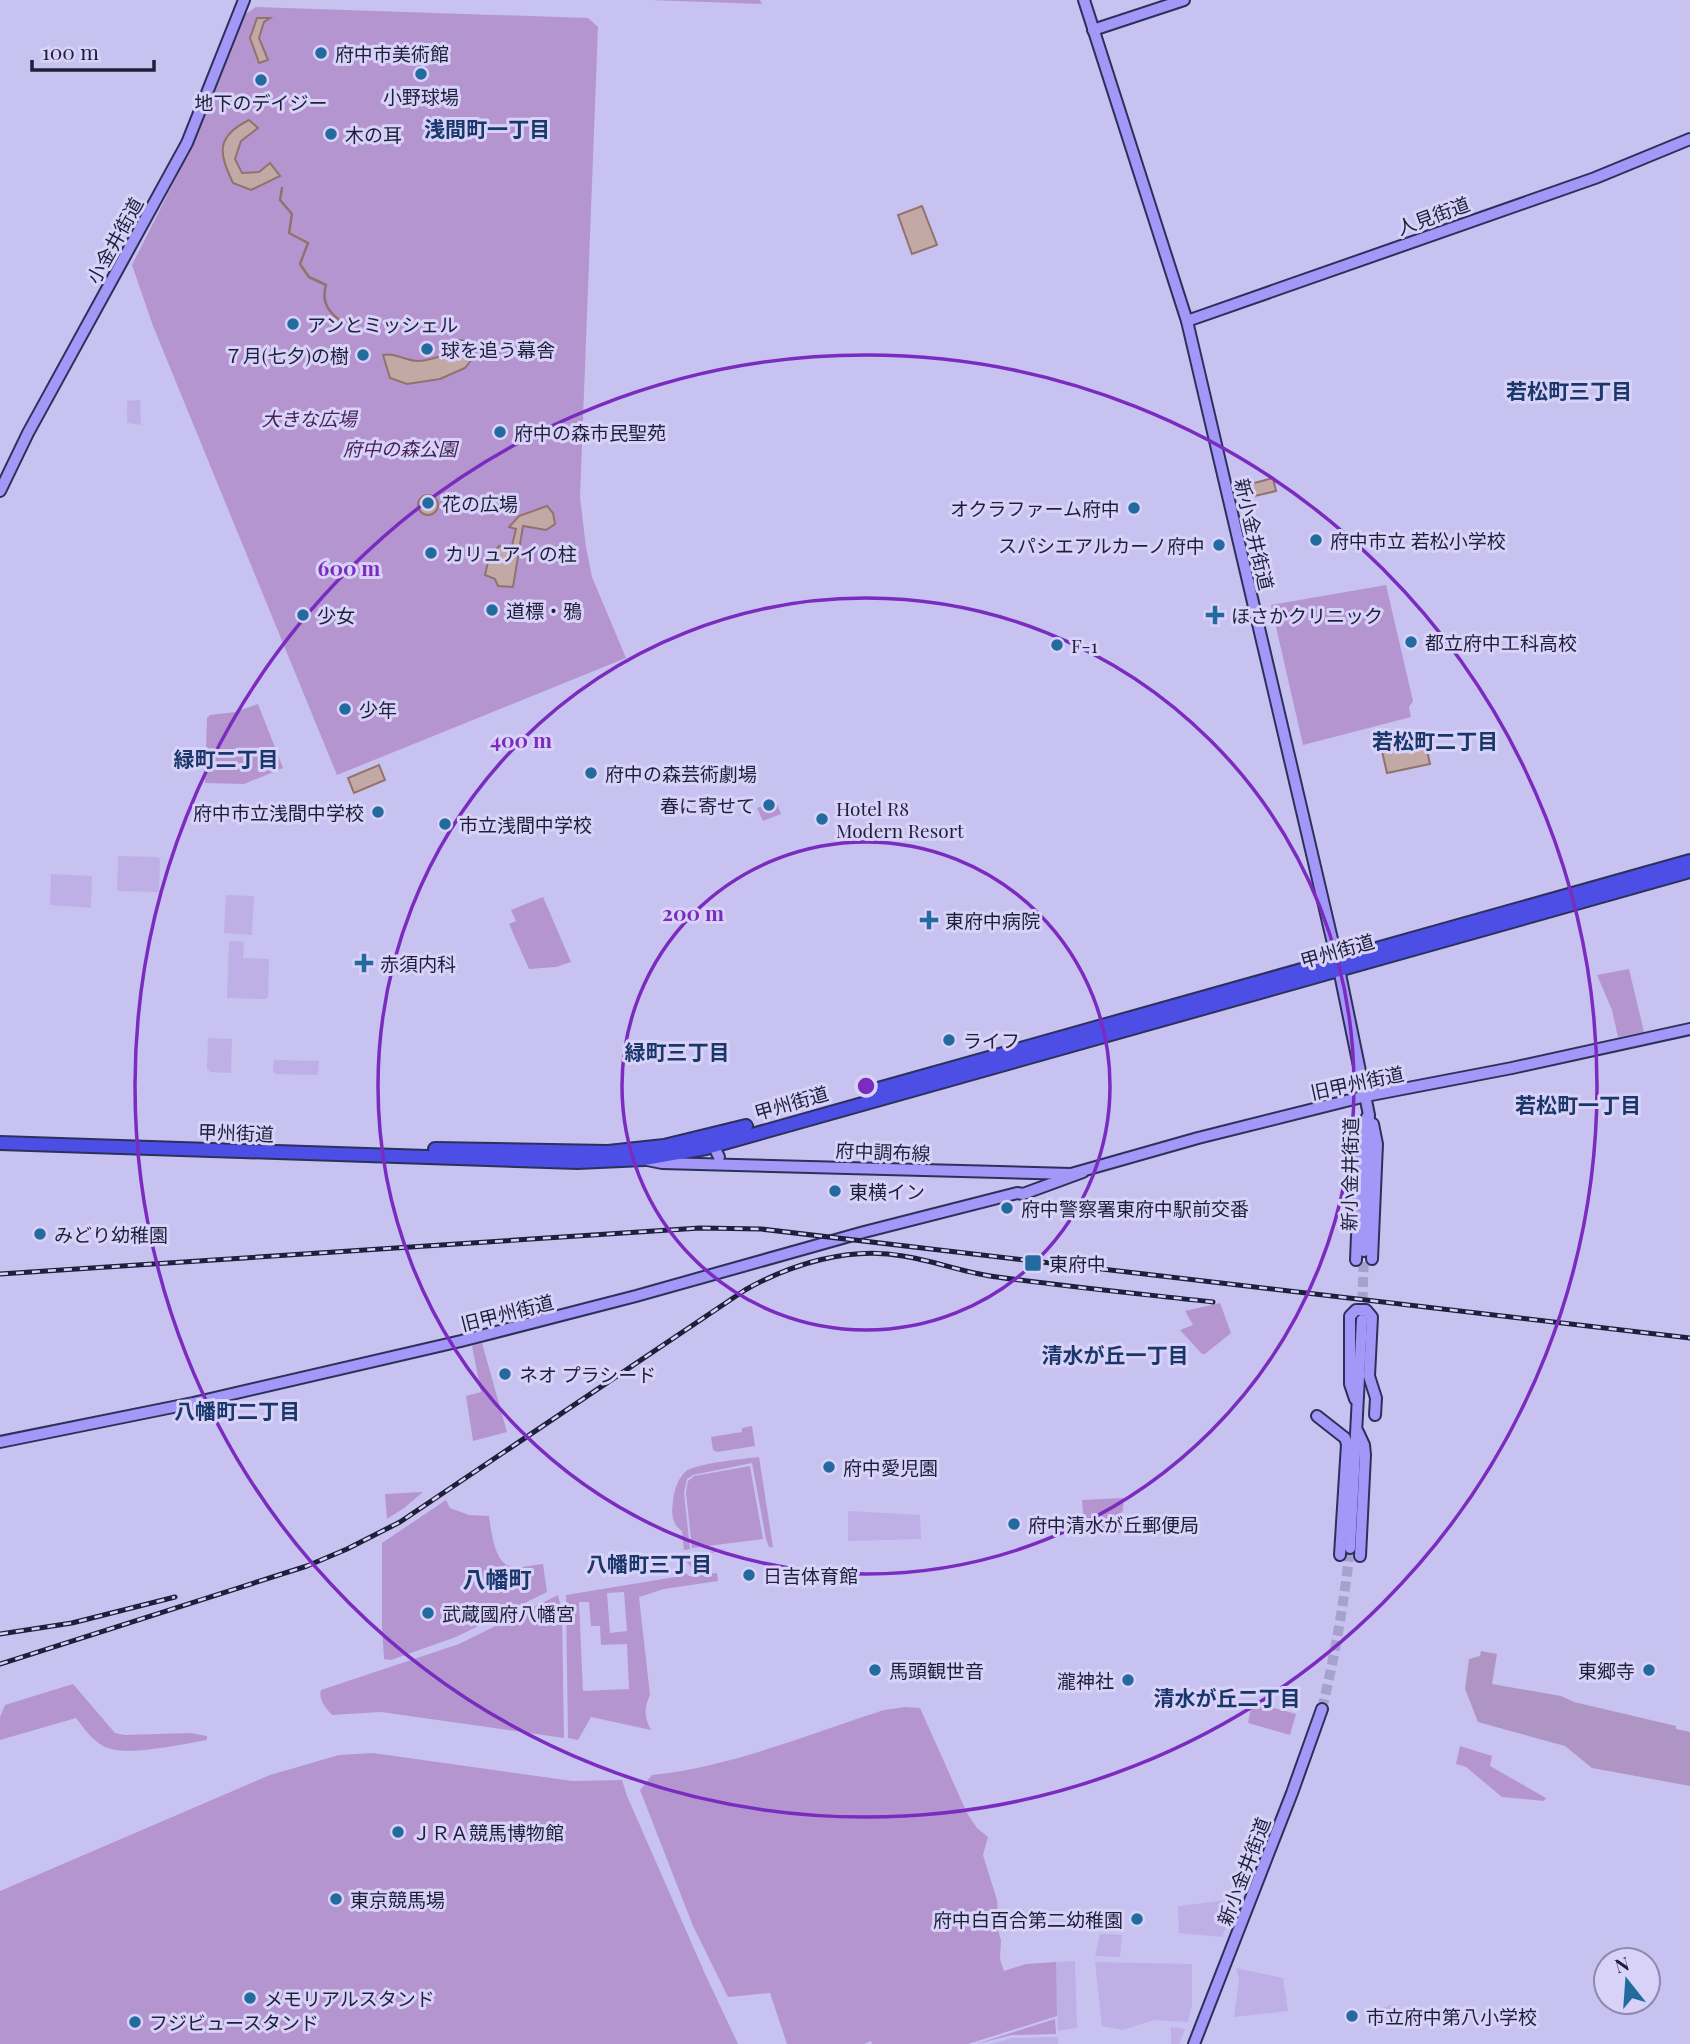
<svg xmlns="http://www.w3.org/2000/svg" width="1690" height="2044" font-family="'Playfair Display','Noto Sans JP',serif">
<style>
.farmland{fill:#beafe7}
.green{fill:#b595d0;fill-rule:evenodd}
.cemetery{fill:#af95c4}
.water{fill:#c3a9a5;stroke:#92726b;stroke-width:2}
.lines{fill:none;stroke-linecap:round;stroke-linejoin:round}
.stream{stroke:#92726b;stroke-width:2.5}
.major-tunnel{stroke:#a6a1cd;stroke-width:10;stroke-dasharray:10 5;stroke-linecap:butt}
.major-casing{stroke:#2c315a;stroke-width:14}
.highway-casing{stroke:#2c315a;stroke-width:16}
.major{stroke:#a397f7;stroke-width:10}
.highway{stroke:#4d4ee6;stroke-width:12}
.rail-casing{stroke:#1d1f3b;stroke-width:5}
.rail{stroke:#d8d2f8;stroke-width:2.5;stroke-dasharray:8;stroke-linecap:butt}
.ring{fill:none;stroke:#7b2cbf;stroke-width:3.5}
.poi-dot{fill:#236b9f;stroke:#d8d2f8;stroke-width:2.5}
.labels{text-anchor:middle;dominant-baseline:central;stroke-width:6;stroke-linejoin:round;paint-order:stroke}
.poi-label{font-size:19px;fill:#1d1f3b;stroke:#d8d2f8;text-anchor:start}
.street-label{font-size:19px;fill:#1d1f3b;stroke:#d8d2f8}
.park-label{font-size:19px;font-style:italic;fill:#472259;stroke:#d8d2f8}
.neighbourhood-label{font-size:21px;font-weight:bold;fill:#19376b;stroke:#d8d2f8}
.quarter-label{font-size:23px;font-weight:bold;fill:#19376b;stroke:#d8d2f8}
.centre{fill:#7b2cbf;stroke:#d8d2f8;stroke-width:3.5}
.ring-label{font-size:21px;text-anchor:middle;font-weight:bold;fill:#7b2cbf;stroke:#d8d2f8;stroke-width:6;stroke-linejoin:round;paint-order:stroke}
</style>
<rect width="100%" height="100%" fill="#c8c2f1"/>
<g class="farmland">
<path d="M140 400 141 425 127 423V401Z"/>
<path d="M118 856 158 857 160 859 159 892 117 891Z"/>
<path d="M51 874 92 876 91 908 50 905Z"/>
<path d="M226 895 254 896 252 935 224 933Z"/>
<path d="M229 941 244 942 243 958 269 959 268 997 265 999 227 998Z"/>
<path d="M208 1038 232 1039 231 1073 210 1072 207 1069Z"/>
<path d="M274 1060 319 1061 318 1075 276 1074 273 1071Z"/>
<path d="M848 1511 920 1515 921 1539 848 1541Z"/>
<path d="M1237 1899 1222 1937 1179 1933 1178 1906Z"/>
<path d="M1100 1934 1122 1935 1120 1957 1095 1956Z"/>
<path d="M1075 1961 1077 2028 1058 2031 1055 1962Z"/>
<path d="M1095 1962 1192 1964V2006L1188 2022 1154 2020 1123 2030 1102 2026Z"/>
<path d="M1236 1968 1283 1978 1288 2011 1234 2017 1239 1980Z"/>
<path d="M1395 2004 1396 2020 1377 2023 1376 2009Z"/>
<path d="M1171 2027 1185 2029 1179 2044H1171Z"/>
<path d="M1058 2037V2044H991L1011 2038Z"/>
</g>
<g class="green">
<path d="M650 0H760L762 4Z"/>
<path d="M256 7 588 18 598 27 580 497 586 547 592 577 626 658 337 775 153 326 132 265 195 140 244 15Z"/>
<path d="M1386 585 1413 701 1409 707 1411 717 1303 745 1271 605Z"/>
<path d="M258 704 283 768 244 784 205 783 207 718 210 715 235 712Z"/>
<path d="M772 802 777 804 781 814 763 821 757 808Z"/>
<path d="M543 897 571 962 556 967 529 969 509 924 516 921 511 910Z"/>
<path d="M1629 969 1644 1032 1618 1037 1612 1010 1597 975Z"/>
<path d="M1220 1303 1231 1333 1205 1354H1202L1180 1330 1193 1325 1185 1311Z"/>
<path d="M482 1343 507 1432 473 1441 466 1396 481 1392 472 1346Z"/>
<path d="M752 1426 755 1446 717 1452 713 1450 711 1437 742 1432V1428Z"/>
<path d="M759 1457 773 1547H769L766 1539 752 1463 693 1475 687 1479 684 1493 690 1549 684 1550 682 1531C672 1524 671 1514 673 1502 674 1491 677 1480 685 1472 695 1463 744 1459 759 1457Z"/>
<path d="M750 1466 763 1539 692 1548 686 1493 688 1481 694 1476Z"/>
<path d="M423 1492 404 1508 387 1519 385 1494Z"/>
<path d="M1123 1498 1124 1499 1120 1533 1085 1534 1082 1500Z"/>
<path d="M446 1500 450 1508 469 1515 489 1516C491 1529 494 1561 509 1566 518 1569 534 1565 543 1564L547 1592 456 1637 391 1660 384 1659 382 1626V1543Z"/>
<path d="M729 1548 708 1554 710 1567 693 1570 685 1560V1557Z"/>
<path d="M680 1569 689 1576 717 1573 718 1581 664 1589 639 1597 650 1695C644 1707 644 1717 651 1730L591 1717 578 1740 568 1738 566 1595 681 1576ZM624 1592 627 1631 610 1633 607 1593ZM579 1602H589L591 1626H600L601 1645 627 1644 629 1689 583 1691Z"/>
<path d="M558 1595 562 1613 564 1738 381 1712 332 1715C326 1709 318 1699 321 1690L459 1644Z"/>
<path d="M73 1684 115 1733 125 1735 190 1733 207 1736V1740C181 1744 125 1758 103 1746 91 1739 84 1728 76 1718L0 1740V1717L5 1705Z"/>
<path d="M1252 1702 1296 1714 1290 1735 1248 1723Z"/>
<path d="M905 1707 920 1708 967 1813 977 1828 988 1837 983 1855 997 1900 998 1915 996 1924 1001 1940 1000 1959 1004 1971 1026 1964 1056 1962 1057 2016 968 2044H872L871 2041 864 2044H787L770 1993 728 1997 693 1926 640 1790 652 1775C732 1767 808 1734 884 1710Z"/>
<path d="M1460 1746 1492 1756 1490 1766 1546 1798 1544 1801 1502 1797 1466 1767 1456 1764Z"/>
<path d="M373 1753 572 1781 622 1780 627 1796 706 1976 738 2044H0V1891L270 1775 339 1755Z"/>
<path d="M1055 2019 1056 2034 1012 2035 976 2044Z"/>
</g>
<path class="cemetery" d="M1481 1651 1497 1654 1492 1684 1561 1696 1574 1702 1676 1726V1729L1690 1732V1786L1592 1768 1565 1746 1478 1722 1465 1689 1469 1659 1480 1656Z"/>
<g class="water">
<path d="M257 18H270L264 22 259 38 268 60 259 63 250 38Z"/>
<path d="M249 120 258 128 241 141 235 159 242 173 259 172 270 163 280 176 251 190 233 183C219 153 215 137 249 120Z"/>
<path d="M922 206 937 245 912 254 898 215Z"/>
<path d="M458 340 468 341 476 354 465 368 440 379 407 384 390 378 383 355C395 352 405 361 418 361 429 361 441 356 452 352Z"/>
<path d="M1273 478 1276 491 1246 498 1243 486Z"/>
<circle cx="428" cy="505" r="10"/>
<path d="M547 506 553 513 555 524 546 530 523 526 513 587 498 586 495 579 485 575 489 558 499 546 511 550 516 529 509 527 519 516Z"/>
<path d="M1424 737 1430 764 1387 773 1381 747Z"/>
<path d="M379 765 385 780 354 793 348 778Z"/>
</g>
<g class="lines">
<path class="stream" d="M282 188 280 200 292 214 289 233 308 243 300 264 309 277 326 285C321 301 329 313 341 321"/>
<g class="major-tunnel">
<path d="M1362 1317 1364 1251"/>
<path d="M1322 1709C1335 1655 1344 1604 1350 1548"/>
</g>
<defs>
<g id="major">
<path d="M1084 0 1187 321 1339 969 1369 1115 1364 1251"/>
<path d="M1093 30 1184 0"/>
<path d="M1187 321 1595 178 1690 139"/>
<path d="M0 491 28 433 187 143 244 0"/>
<path d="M718 1143 715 1149 719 1157"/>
<path d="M647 1160 662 1163 1071 1174 1198 1138 1366 1096 1512 1068 1690 1029"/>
<path d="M1372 1259 1377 1144 1373 1124"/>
<path d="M1356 1260 1361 1135 1367 1117"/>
<path d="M1355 1399 1350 1384V1316L1356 1310H1366L1372 1317 1369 1376 1376 1398 1375 1415"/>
<path d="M1317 1416 1345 1438 1347 1444 1340 1555"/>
<path d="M1358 1432 1364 1445 1365 1455 1360 1556"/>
<path d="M0 1442 193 1403 461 1341 636 1296 864 1232 1017 1193 1023 1194 1083 1172"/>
<path d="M1350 1548 1362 1320"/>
<path d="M1194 2044 1292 1793 1322 1709"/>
</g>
<g id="highway">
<path d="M878 1089 1690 861"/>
<path d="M0 1143 577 1162 644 1159 706 1148 1690 871"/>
<path d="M435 1149 608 1152 664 1146 746 1126"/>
</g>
</defs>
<use href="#major" class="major-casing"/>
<use href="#highway" class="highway-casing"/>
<use href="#major" class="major"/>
<use href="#highway" class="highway"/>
<defs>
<g id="rail">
<path d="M0 1274 700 1228 761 1229 1690 1338"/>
<path d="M0 1634 72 1623 175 1597"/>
<path d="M0 1664 307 1566 347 1549 400 1522 745 1290C791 1264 850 1246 903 1256 935 1261 965 1273 997 1277 1069 1287 1141 1294 1213 1302"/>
</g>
</defs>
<use href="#rail" class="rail-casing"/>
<use href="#rail" class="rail"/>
</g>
<g class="ring">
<circle cx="866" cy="1086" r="244"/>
<circle cx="866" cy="1086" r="488"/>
<circle cx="866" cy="1086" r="731"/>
</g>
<g class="poi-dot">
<circle cx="321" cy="53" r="7"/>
<circle cx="421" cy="74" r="7"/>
<circle cx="261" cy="80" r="7"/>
<circle cx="331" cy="134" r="7"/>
<circle cx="293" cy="324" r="7"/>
<circle cx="427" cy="349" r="7"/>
<circle cx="363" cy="355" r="7"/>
<circle cx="500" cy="432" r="7"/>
<circle cx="428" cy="503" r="7"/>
<circle cx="1134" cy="508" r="7"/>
<circle cx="1316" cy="540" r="7"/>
<circle cx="1219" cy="545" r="7"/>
<circle cx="431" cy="553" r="7"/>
<circle cx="492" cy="610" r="7"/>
<circle cx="303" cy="615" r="7"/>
<path d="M1211.5 604.5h7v7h7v7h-7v7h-7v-7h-7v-7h7z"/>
<circle cx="1411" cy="642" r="7"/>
<circle cx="1057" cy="645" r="7"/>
<circle cx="345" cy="709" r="7"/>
<circle cx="591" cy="773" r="7"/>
<circle cx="769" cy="805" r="7"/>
<circle cx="378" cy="812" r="7"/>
<circle cx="822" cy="819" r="7"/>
<circle cx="445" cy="824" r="7"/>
<path d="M925.5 909.5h7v7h7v7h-7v7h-7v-7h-7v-7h7z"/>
<path d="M360.5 952.5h7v7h7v7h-7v7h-7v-7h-7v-7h7z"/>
<circle cx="949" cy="1040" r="7"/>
<circle cx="835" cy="1191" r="7"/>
<circle cx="1007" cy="1208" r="7"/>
<circle cx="40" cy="1234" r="7"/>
<rect x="1024" y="1254" width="18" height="18" rx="3.5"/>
<circle cx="505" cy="1374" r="7"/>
<circle cx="829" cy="1467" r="7"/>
<circle cx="1014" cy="1524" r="7"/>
<circle cx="749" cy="1575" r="7"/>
<circle cx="428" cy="1613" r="7"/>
<circle cx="875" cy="1670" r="7"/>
<circle cx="1649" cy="1670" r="7"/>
<circle cx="1128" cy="1680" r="7"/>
<circle cx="398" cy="1832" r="7"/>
<circle cx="336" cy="1899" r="7"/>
<circle cx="1137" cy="1919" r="7"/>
<circle cx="250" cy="1998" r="7"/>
<circle cx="1352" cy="2016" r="7"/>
<circle cx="135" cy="2022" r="7"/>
</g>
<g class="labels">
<g class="poi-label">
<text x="335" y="53">府中市美術館</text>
<text x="421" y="96" text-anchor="middle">小野球場</text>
<text x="261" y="102" text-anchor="middle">地下のデイジー</text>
<text x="345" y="134">木の耳</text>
<text x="307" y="324">アンとミッシェル</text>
<text x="441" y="349">球を追う幕舎</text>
<text x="349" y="355" text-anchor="end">７月(七夕)の樹</text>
<text x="514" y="432">府中の森市民聖苑</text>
<text x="442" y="503">花の広場</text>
<text x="1120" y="508" text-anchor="end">オクラファーム府中</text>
<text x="1330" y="540">府中市立 若松小学校</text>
<text x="1205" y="545" text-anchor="end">スパシエアルカーノ府中</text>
<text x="445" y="553">カリュアイの柱</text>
<text x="506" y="610">道標・鴉</text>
<text x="317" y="615">少女</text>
<text x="1231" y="615">ほさかクリニック</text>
<text x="1425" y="642">都立府中工科高校</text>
<text x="1071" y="645">F-1</text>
<text x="359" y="709">少年</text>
<text x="605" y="773">府中の森芸術劇場</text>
<text x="755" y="805" text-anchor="end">春に寄せて</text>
<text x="836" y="808">Hotel R8<tspan x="836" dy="22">Modern Resort</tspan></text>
<text x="364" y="812" text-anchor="end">府中市立浅間中学校</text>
<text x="459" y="824">市立浅間中学校</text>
<text x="945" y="920">東府中病院</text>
<text x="380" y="963">赤須内科</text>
<text x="963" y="1040">ライフ</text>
<text x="849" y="1191">東横イン</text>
<text x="1021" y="1208">府中警察署東府中駅前交番</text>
<text x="54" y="1234">みどり幼稚園</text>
<text x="1049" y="1263">東府中</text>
<text x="519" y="1374">ネオ プラシード</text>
<text x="843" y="1467">府中愛児園</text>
<text x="1028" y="1524">府中清水が丘郵便局</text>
<text x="763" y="1575">日吉体育館</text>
<text x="442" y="1613">武蔵國府八幡宮</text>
<text x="889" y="1670">馬頭観世音</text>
<text x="1635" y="1670" text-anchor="end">東郷寺</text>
<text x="1114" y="1680" text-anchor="end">瀧神社</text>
<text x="412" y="1832">ＪＲＡ競馬博物館</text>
<text x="350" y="1899">東京競馬場</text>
<text x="1123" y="1919" text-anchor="end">府中白百合第二幼稚園</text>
<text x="264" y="1998">メモリアルスタンド</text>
<text x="1366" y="2016">市立府中第八小学校</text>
<text x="149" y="2022">フジビュースタンド</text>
</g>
<g class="street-label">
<text transform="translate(1433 215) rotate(-20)">人見街道</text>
<text transform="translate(114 240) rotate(-61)">小金井街道</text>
<text transform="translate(1255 534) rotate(77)">新小金井街道</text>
<text transform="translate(1337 950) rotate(-16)">甲州街道</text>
<text transform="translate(1357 1082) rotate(-12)">旧甲州街道</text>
<text transform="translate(791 1102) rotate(-16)">甲州街道</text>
<text transform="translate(236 1132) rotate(2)">甲州街道</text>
<text transform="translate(883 1151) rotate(2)">府中調布線</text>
<text transform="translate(1349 1174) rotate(-89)">新小金井街道</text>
<text transform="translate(507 1312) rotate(-14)">旧甲州街道</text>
<text transform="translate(1243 1871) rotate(-69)">新小金井街道</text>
</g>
<g class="park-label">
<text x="309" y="418">大きな広場</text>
<text x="400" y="448">府中の森公園</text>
</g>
<g class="neighbourhood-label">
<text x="487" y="128">浅間町一丁目</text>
<text x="1569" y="390">若松町三丁目</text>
<text x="1435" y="740">若松町二丁目</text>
<text x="226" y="758">緑町二丁目</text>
<text x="677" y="1051">緑町三丁目</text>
<text x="1578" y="1104">若松町一丁目</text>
<text x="1115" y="1354">清水が丘一丁目</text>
<text x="237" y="1410">八幡町二丁目</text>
<text x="649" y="1563">八幡町三丁目</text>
<text x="1227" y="1697">清水が丘二丁目</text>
</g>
<g class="quarter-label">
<text x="497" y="1578">八幡町</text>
</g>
</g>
<circle cx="866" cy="1086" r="10" class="centre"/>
<g class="ring-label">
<text x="349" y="576">600 m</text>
<text x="521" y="748">400 m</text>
<text x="693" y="921">200 m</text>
</g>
<g transform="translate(1627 1981) rotate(343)"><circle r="33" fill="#d8d2f8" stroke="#8d8aac" stroke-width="2"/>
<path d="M0-5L12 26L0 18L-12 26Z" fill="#236b9f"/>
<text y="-10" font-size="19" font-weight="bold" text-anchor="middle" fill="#1d1f3b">N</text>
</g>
<path d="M32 60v10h122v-10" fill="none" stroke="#1d1f3b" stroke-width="3.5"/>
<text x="42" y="60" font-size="21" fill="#1d1f3b" stroke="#d8d2f8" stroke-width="5" paint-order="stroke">100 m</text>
</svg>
